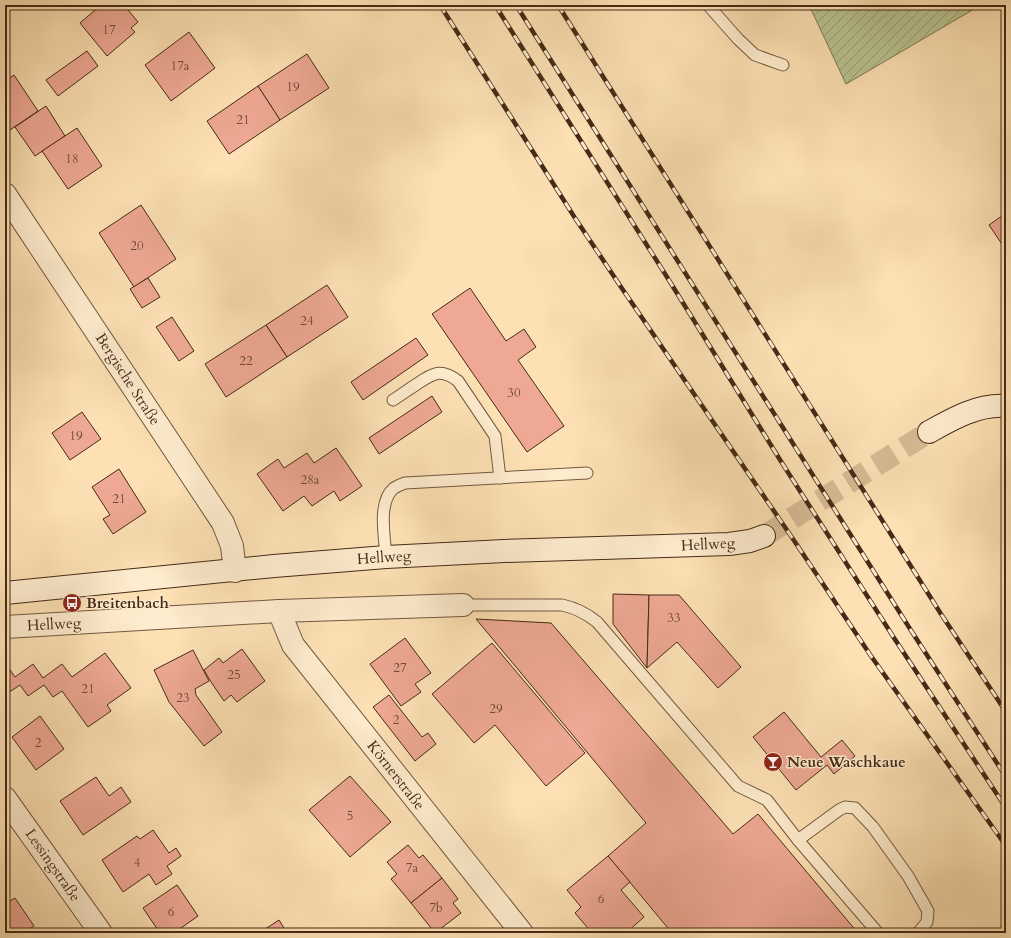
<svg xmlns="http://www.w3.org/2000/svg" width="1011" height="938" font-family="Cardo,serif">
<style>
.garden{fill:url(#garden-furrows);stroke:#807754}
.building{fill:#eea893;stroke:#462a17}
.lines{fill:none;stroke-linecap:round;stroke-linejoin:round}
.secondary-tunnel{stroke:#d8bc95;stroke-width:22;stroke-dasharray:22 11;stroke-linecap:butt}
.lane-casing{stroke:#74583e;stroke-width:13}
.street-casing{stroke:#74583e;stroke-width:24}
.secondary-casing{stroke:#462a17;stroke-width:24}
.path{stroke:#462a17;stroke-width:2.5;stroke-dasharray:3 2;stroke-linecap:butt}
.lane{stroke:#feecce;stroke-width:11}
.street{stroke:#feecce;stroke-width:22}
.secondary{stroke:#feecce;stroke-width:22}
.rail-casing{stroke:#462a17;stroke-width:4.5}
.rail{stroke:#feecce;stroke-width:3;stroke-dasharray:9;stroke-linecap:butt}
.labels{text-anchor:middle;dominant-baseline:central;stroke-width:3;stroke-linejoin:round;paint-order:stroke}
.number-label{font-size:13px;fill:#704a36}
.street-label{font-size:15px;fill:#462a17;stroke:#feecce}
.poi-label{font-size:15px;font-weight:bold;fill:#462a17;stroke:#feecce;text-anchor:start}
</style>
<defs>
<pattern id="garden-furrows" width="10" height="10" patternUnits="userSpaceOnUse"><rect width="10" height="10" fill="#b9c491"/><path d="M-1 1l2-2M0 10L10 0M9 11l2-2" fill="none" stroke="#989f75"/></pattern>
</defs>
<rect width="100%" height="100%" fill="#fde1b4"/>
<filter id="stains"><feTurbulence type="fractalNoise" baseFrequency=".005" numOctaves="4"/><feColorMatrix values="0 0 0 0 .2 0 0 0 0 .09 0 0 0 0 .02 0 0 0 .5 -.17"/></filter>
<radialGradient id="worn" r=".72"><stop offset=".6" stop-color="#630" stop-opacity="0"/><stop offset="1" stop-color="#630" stop-opacity=".3"/></radialGradient>
<path class="garden" d="M809 5H981L846 84Z"/>
<g class="building">
<path d="M101 5H124L138 22 131 28 135 32 107 56 80 23Z"/>
<path d="M189 32 215 68 171 101 145 65Z"/>
<path d="M87 51 98 66 58 96 46 80Z"/>
<path d="M307 54 329 88 280 120 258 86Z"/>
<path d="M14 75 38 111 7 132 5 129V81Z"/>
<path d="M258 86 280 120 229 154 207 121Z"/>
<path d="M46 106 65 136 35 156 15 127Z"/>
<path d="M77 128 102 166 68 189 42 151Z"/>
<path d="M141 205 176 259 134 287 99 233Z"/>
<path d="M1006 213V250L989 225Z"/>
<path d="M148 278 160 297 142 308 130 289Z"/>
<path d="M327 285 348 317 287 357 266 325Z"/>
<path d="M470 288 506 341 524 329 536 347 518 360 564 426 527 452 432 314Z"/>
<path d="M172 317 194 351 179 361 156 327Z"/>
<path d="M266 325 287 357 226 397 205 364Z"/>
<path d="M416 338 428 355 363 400 351 382Z"/>
<path d="M432 396 442 412 379 454 369 438Z"/>
<path d="M82 412 101 439 70 460 52 433Z"/>
<path d="M336 448 362 486 340 501 334 491 312 506 304 496 283 511 257 474 278 459 284 468 307 453 314 463Z"/>
<path d="M119 469 146 512 113 534 103 519 110 515 92 487Z"/>
<path d="M613 594 649 595 647 668 613 624Z"/>
<path d="M649 595H679L741 667 718 688 677 642 647 668Z"/>
<path d="M476 619 551 623 733 834 758 814 858 933H672L608 856 646 823Z"/>
<path d="M405 638 431 673 415 684 421 692 401 706 370 664Z"/>
<path d="M492 643 585 753 546 786 495 725 474 743 432 694Z"/>
<path d="M242 649 265 681 237 702 231 695 224 701 211 682 204 670 219 658 223 663Z"/>
<path d="M193 650 209 681 195 689 196 695 222 732 204 746 169 702 154 670Z"/>
<path d="M105 653 131 688 107 705 111 711 88 727 62 691 53 697 44 685 28 696 20 685 5 695 6 664 15 677 33 664 43 678 62 664 72 677Z"/>
<path d="M389 695 422 737 428 733 436 744 415 761 373 707Z"/>
<path d="M784 712 821 757 842 740 855 756 834 774 827 765 796 790 753 737Z"/>
<path d="M40 716 64 749 36 770 12 737Z"/>
<path d="M350 776 391 822 350 857 309 810Z"/>
<path d="M96 777 109 796 121 787 131 802 83 835 60 801Z"/>
<path d="M153 830 169 853 176 848 181 856 167 866 172 874 156 885 149 874 123 892 102 860 137 836 140 839Z"/>
<path d="M408 845 419 858 423 855 442 878 411 903 391 879 397 874 387 862Z"/>
<path d="M608 856 630 882 621 890 644 917 626 933H602L599 928 592 933 575 913 581 907 567 890Z"/>
<path d="M442 878 458 899 453 903 461 913 435 933 411 903Z"/>
<path d="M177 885 198 916 174 933H160L143 908Z"/>
<path d="M15 898 34 926 24 933H5V904Z"/>
<path d="M279 920 287 933H259Z"/>
<path d="M215 928 219 933H208Z"/>
</g>
<g class="lines">
<path class="secondary-tunnel" d="M764 536 929 432"/>
<defs>
<g id="lane">
<path d="M708 5 738 39 755 55 783 65"/>
<path d="M393 400C401 395 409 389 417 384 433 373 441 368 458 381L495 436 500 478"/>
<path d="M386 557C385 538 377 502 394 488 397 486 402 484 405 483L587 473"/>
<path d="M463 605H562C576 608 586 613 597 622L738 786 767 800 798 840 878 933"/>
<path d="M798 840 839 810 845 807 855 808 873 827 908 876 928 911 927 922 918 933"/>
</g>
<g id="street">
<path d="M5 194 223 523 232 546 235 571"/>
<path d="M279 611 293 645 522 933"/>
<path d="M5 627 279 611 463 605"/>
<path d="M5 798 101 933"/>
</g>
<g id="secondary">
<path d="M929 432C952 419 978 404 1006 406"/>
<path d="M5 593 274 566 386 557 504 551 729 544 750 541 764 536"/>
</g>
</defs>
<use href="#lane" class="lane-casing"/>
<use href="#street" class="street-casing"/>
<use href="#secondary" class="secondary-casing"/>
<path class="path" d="M483 933 488 929"/>
<use href="#lane" class="lane"/>
<use href="#street" class="street"/>
<use href="#secondary" class="secondary"/>
<defs>
<g id="rail">
<path d="M440 5 575 218 621 287 791 536 871 656 1006 846"/>
<path d="M495 5 667 277 782 463 896 641 1006 808"/>
<path d="M516 5 912 632 1006 777"/>
<path d="M558 5 941 614 1006 712"/>
</g>
</defs>
<use href="#rail" class="rail-casing"/>
<use href="#rail" class="rail"/>
</g>
<defs>
<symbol id="bus-disc" viewBox="-11 -11 22 22"><circle r="9.5" fill="#8f2418" stroke="#feecce"/><path d="M-5-6H5V4H4V6H2V4H-2V6H-4V4H-5ZM-3.5-4V0h7V-4ZM-3.5 1.2v1.5H-2V1.2ZM2 1.2v1.5H3.5V1.2Z" fill="#fff"/></symbol>
<symbol id="bar-disc" viewBox="-11 -11 22 22"><circle r="9.5" fill="#8f2418" stroke="#feecce"/><path d="M-6-5H6L.8 .8V4.5H3.5V6h-7V4.5H-.8V.8Z" fill="#fff"/></symbol>
</defs>
<g fill-rule="evenodd">
<use href="#bus-disc" x="61" y="592" width="22" height="22"/>
<use href="#bar-disc" x="762" y="751" width="22" height="22"/>
</g>
<g class="labels">
<g class="number-label">
<text x="109" y="30">17</text>
<text x="180" y="66">17a</text>
<text x="293" y="87">19</text>
<text x="243" y="120">21</text>
<text x="72" y="159">18</text>
<text x="137" y="246">20</text>
<text x="307" y="321">24</text>
<text x="246" y="361">22</text>
<text x="514" y="393">30</text>
<text x="76" y="436">19</text>
<text x="310" y="480">28a</text>
<text x="119" y="499">21</text>
<text x="674" y="618">33</text>
<text x="400" y="668">27</text>
<text x="234" y="675">25</text>
<text x="88" y="689">21</text>
<text x="183" y="698">23</text>
<text x="496" y="709">29</text>
<text x="396" y="720">2</text>
<text x="38" y="743">2</text>
<text x="350" y="816">5</text>
<text x="137" y="863">4</text>
<text x="412" y="868">7a</text>
<text x="601" y="899">6</text>
<text x="436" y="908">7b</text>
<text x="171" y="912">6</text>
</g>
<g class="street-label">
<text transform="translate(128 379) rotate(57)">Bergische Straße</text>
<text transform="translate(708 544) rotate(-3)">Hellweg</text>
<text transform="translate(384 557) rotate(-4)">Hellweg</text>
<text transform="translate(54 624) rotate(-3)">Hellweg</text>
<text transform="translate(396 775) rotate(52)">Körnerstraße</text>
<text transform="translate(53 865) rotate(55)">Lessingstraße</text>
</g>
<g class="poi-label">
<text x="86" y="603">Breitenbach</text>
<text x="787" y="762">Neue Waschkaue</text>
</g>
</g>
<rect width="1011" height="938" fill="none" stroke="#fde1b4" stroke-width="20"/>
<rect x="6" y="6" width="999" height="926" fill="none" stroke="#462a17" stroke-width="2"/>
<rect x="10" y="10" width="991" height="918" fill="none" stroke="#462a17"/>
<rect width="100%" height="100%" filter="url(#stains)"/>
<rect width="100%" height="100%" fill="url(#worn)"/>
</svg>
